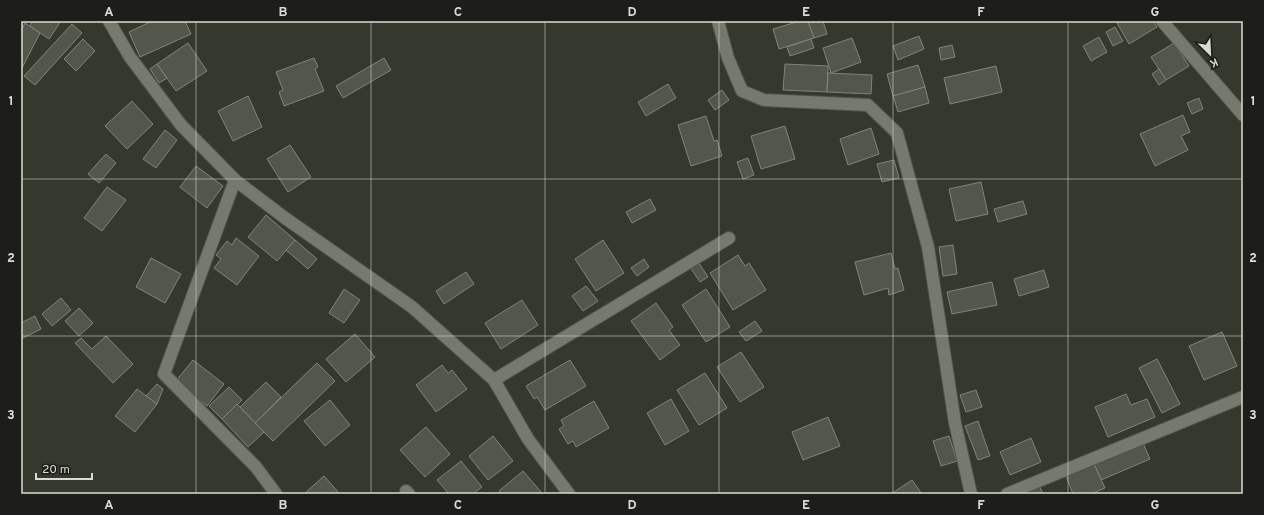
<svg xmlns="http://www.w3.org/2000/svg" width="1264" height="515" font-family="Overpass,sans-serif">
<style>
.building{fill:#53574b;stroke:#808578}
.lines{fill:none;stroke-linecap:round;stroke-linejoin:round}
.street-casing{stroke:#51544b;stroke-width:14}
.secondary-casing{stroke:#51544b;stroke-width:14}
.street{stroke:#767a6e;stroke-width:12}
.secondary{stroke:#767a6e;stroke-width:12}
.grid{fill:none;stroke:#d9dcd5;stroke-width:1;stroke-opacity:0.55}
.neatline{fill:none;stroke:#d9dcd5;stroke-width:1.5}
.grid-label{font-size:13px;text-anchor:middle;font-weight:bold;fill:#d9dcd5}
</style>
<rect width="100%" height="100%" fill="#34382d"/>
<g class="building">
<path d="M33 21H61L49 39 30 26Z"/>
<path d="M152 21H185L191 34 140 57 129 32Z"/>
<path d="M800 21H808L814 38 779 49 773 29Z"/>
<path d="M808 21H823L827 34 814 38Z"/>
<path d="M1121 21H1153L1157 27 1129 44 1117 23Z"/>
<path d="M25 23 40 33 21 70V31Z"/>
<path d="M72 24 82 33 35 85 24 76Z"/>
<path d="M1115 27 1123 41 1113 46 1106 32Z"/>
<path d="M919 36 924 49 898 60 893 46Z"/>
<path d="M1099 37 1107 52 1091 61 1083 46Z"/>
<path d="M852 38 861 62 831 73 823 48Z"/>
<path d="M83 39 95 51 76 71 64 59Z"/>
<path d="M811 39 814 48 790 56 787 47Z"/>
<path d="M188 43 207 71 176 91 157 64Z"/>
<path d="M1174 43 1189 66 1166 80 1151 57Z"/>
<path d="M952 45 955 57 941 60 939 48Z"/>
<path d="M314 58 318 67 315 69 324 91 284 106 279 92 283 90 276 72Z"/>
<path d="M384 58 391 70 343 98 336 86Z"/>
<path d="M157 64 167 78 159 83 150 69Z"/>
<path d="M785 64 828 66 827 92 783 90Z"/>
<path d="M918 65 925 87 893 96 887 74Z"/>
<path d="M996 66 1002 92 950 104 944 78Z"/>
<path d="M1159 69 1166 80 1159 85 1152 74Z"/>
<path d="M828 73 872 75 871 94 827 92Z"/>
<path d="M668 84 676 98 646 116 638 102Z"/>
<path d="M925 87 929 103 898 112 893 96Z"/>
<path d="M722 90 729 100 715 110 708 100Z"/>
<path d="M248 96 262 127 233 141 218 111Z"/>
<path d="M1199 98 1203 109 1192 114 1187 103Z"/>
<path d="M132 101 153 124 127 149 105 126Z"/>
<path d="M1183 115 1190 132 1181 136 1188 150 1155 166 1140 134Z"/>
<path d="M706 116 714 141 717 140 722 156 691 166 678 125Z"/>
<path d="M785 126 795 159 761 169 751 136Z"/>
<path d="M871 128 879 154 848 165 840 139Z"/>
<path d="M165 130 177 140 156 168 143 159Z"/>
<path d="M290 145 311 177 288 192 267 159Z"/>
<path d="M106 154 116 163 99 183 88 174Z"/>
<path d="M748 158 754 175 743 179 737 162Z"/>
<path d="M894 160 899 178 882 182 877 164Z"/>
<path d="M196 166 223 186 207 208 180 187Z"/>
<path d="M981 182 988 214 956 221 949 189Z"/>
<path d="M107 187 126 200 102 231 84 218Z"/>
<path d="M650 199 656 210 632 223 626 212Z"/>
<path d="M1023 201 1027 214 998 222 994 209Z"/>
<path d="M266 215 295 240 277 261 248 237Z"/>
<path d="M236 238 259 256 237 285 214 268 221 259 216 255 227 241 232 245Z"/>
<path d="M295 240 317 259 308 269 286 250Z"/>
<path d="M603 240 624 273 596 291 575 259Z"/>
<path d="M953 245 957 274 943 276 939 247Z"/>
<path d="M891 253 895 269 898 268 904 290 889 295 888 288 864 295 855 262Z"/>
<path d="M738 255 745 266 749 263 766 290 733 310 710 273Z"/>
<path d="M151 258 181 274 165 303 136 287Z"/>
<path d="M644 259 649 267 637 276 631 268Z"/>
<path d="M698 262 708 277 700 282 690 267Z"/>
<path d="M1044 270 1049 287 1019 296 1014 279Z"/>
<path d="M466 272 474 284 444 304 436 291Z"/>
<path d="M992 282 997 305 952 314 947 292Z"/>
<path d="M586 286 598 301 583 311 572 296Z"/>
<path d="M344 289 360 300 344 323 329 313Z"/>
<path d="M706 289 730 327 706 342 682 305Z"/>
<path d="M61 298 71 310 52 326 42 314Z"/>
<path d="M522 300 538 325 501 349 485 323Z"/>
<path d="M656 303 673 327 669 330 680 345 660 360 631 321Z"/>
<path d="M79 308 93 323 79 336 65 321Z"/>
<path d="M35 316 41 329 21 339V323Z"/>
<path d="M755 321 762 331 746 341 739 332Z"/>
<path d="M1222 332 1237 366 1204 380 1189 346Z"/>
<path d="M355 334 375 357 346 382 326 359Z"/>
<path d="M106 336 133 364 113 383 75 343 81 338 92 349Z"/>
<path d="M741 352 764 387 740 402 717 367Z"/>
<path d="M1157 359 1180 404 1162 413 1139 368Z"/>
<path d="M193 360 224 384 207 406 175 382Z"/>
<path d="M570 360 586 386 545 410 537 397 534 399 526 386Z"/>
<path d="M317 363 335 381 273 441 255 423Z"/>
<path d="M442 365 448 373 452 370 467 389 436 412 416 385Z"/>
<path d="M705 373 727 408 699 425 677 390Z"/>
<path d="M266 382 281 397 255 423 240 407Z"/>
<path d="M157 384 163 389 157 404 146 396Z"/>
<path d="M229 387 242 400 222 419 209 406Z"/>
<path d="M137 389 157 404 135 432 115 416Z"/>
<path d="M976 390 982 407 966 412 960 395Z"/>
<path d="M1126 394 1131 405 1147 399 1155 417 1108 437 1095 407Z"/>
<path d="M671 399 689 431 665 445 647 413Z"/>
<path d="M330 400 350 425 325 446 304 421Z"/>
<path d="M594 401 609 428 576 447 573 441 568 444 559 429 564 426 561 420Z"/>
<path d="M237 404 264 432 248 447 222 419Z"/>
<path d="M828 417 840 446 803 460 792 432Z"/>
<path d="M978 421 990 456 978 460 965 426Z"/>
<path d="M426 427 450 454 425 477 400 450Z"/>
<path d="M493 436 513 461 488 480 469 456Z"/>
<path d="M949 436 957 461 941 466 933 441Z"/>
<path d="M1031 438 1041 462 1010 475 1000 452Z"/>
<path d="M1143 443 1150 459 1101 480 1094 464Z"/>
<path d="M461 461 482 487 473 494H449L437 480Z"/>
<path d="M1094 464 1105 488 1091 494H1073L1066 476Z"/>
<path d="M523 471 541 492 538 494H501L499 491Z"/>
<path d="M324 476 340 494H304Z"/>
<path d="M912 480 922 494H891Z"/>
<path d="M1039 485 1043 494H1022Z"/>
</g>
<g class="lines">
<defs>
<g id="street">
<path d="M109 21 130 57 181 125 235 180 285 218 412 307 494 380 528 439 569 494"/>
<path d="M718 21 728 58 742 91 764 100 868 105 897 133 928 247 955 423 971 494"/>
<path d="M1162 21 1243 115"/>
<path d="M235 180 164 374 256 467 276 494"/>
<path d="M494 380 729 238"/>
<path d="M406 491 409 494"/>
</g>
<path id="secondary" d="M1007 494 1243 397"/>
</defs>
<use href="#street" class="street-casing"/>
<use href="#secondary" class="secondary-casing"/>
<use href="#street" class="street"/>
<use href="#secondary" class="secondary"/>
</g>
<path class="grid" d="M196 21V494M371 21V494M545 21V494M719 21V494M893 21V494M1068 21V494M21 179H1243M21 336H1243"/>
<rect width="1264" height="515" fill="none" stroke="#1d1e19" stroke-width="44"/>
<g transform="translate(1210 54) rotate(156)" stroke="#1d1e19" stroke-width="3" paint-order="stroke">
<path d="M0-3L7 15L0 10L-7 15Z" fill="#d9dcd5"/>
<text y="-6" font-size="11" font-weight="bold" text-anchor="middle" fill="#d9dcd5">K</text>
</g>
<path d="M36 473v6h56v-6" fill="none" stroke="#d9dcd5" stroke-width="2"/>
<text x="42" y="473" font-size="12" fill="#d9dcd5" stroke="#1d1e19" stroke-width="3" paint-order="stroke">20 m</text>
<rect x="22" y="22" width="1220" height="471" class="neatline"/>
<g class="grid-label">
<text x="109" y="16">A</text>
<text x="283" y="16">B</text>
<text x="458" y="16">C</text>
<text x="632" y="16">D</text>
<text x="806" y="16">E</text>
<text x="981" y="16">F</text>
<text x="1155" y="16">G</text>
<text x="11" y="105">1</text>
<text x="1253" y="105">1</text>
<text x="11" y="262">2</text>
<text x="1253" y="262">2</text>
<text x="11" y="419">3</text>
<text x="1253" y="419">3</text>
<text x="109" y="509">A</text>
<text x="283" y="509">B</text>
<text x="458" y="509">C</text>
<text x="632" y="509">D</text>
<text x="806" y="509">E</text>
<text x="981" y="509">F</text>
<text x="1155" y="509">G</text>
</g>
</svg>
